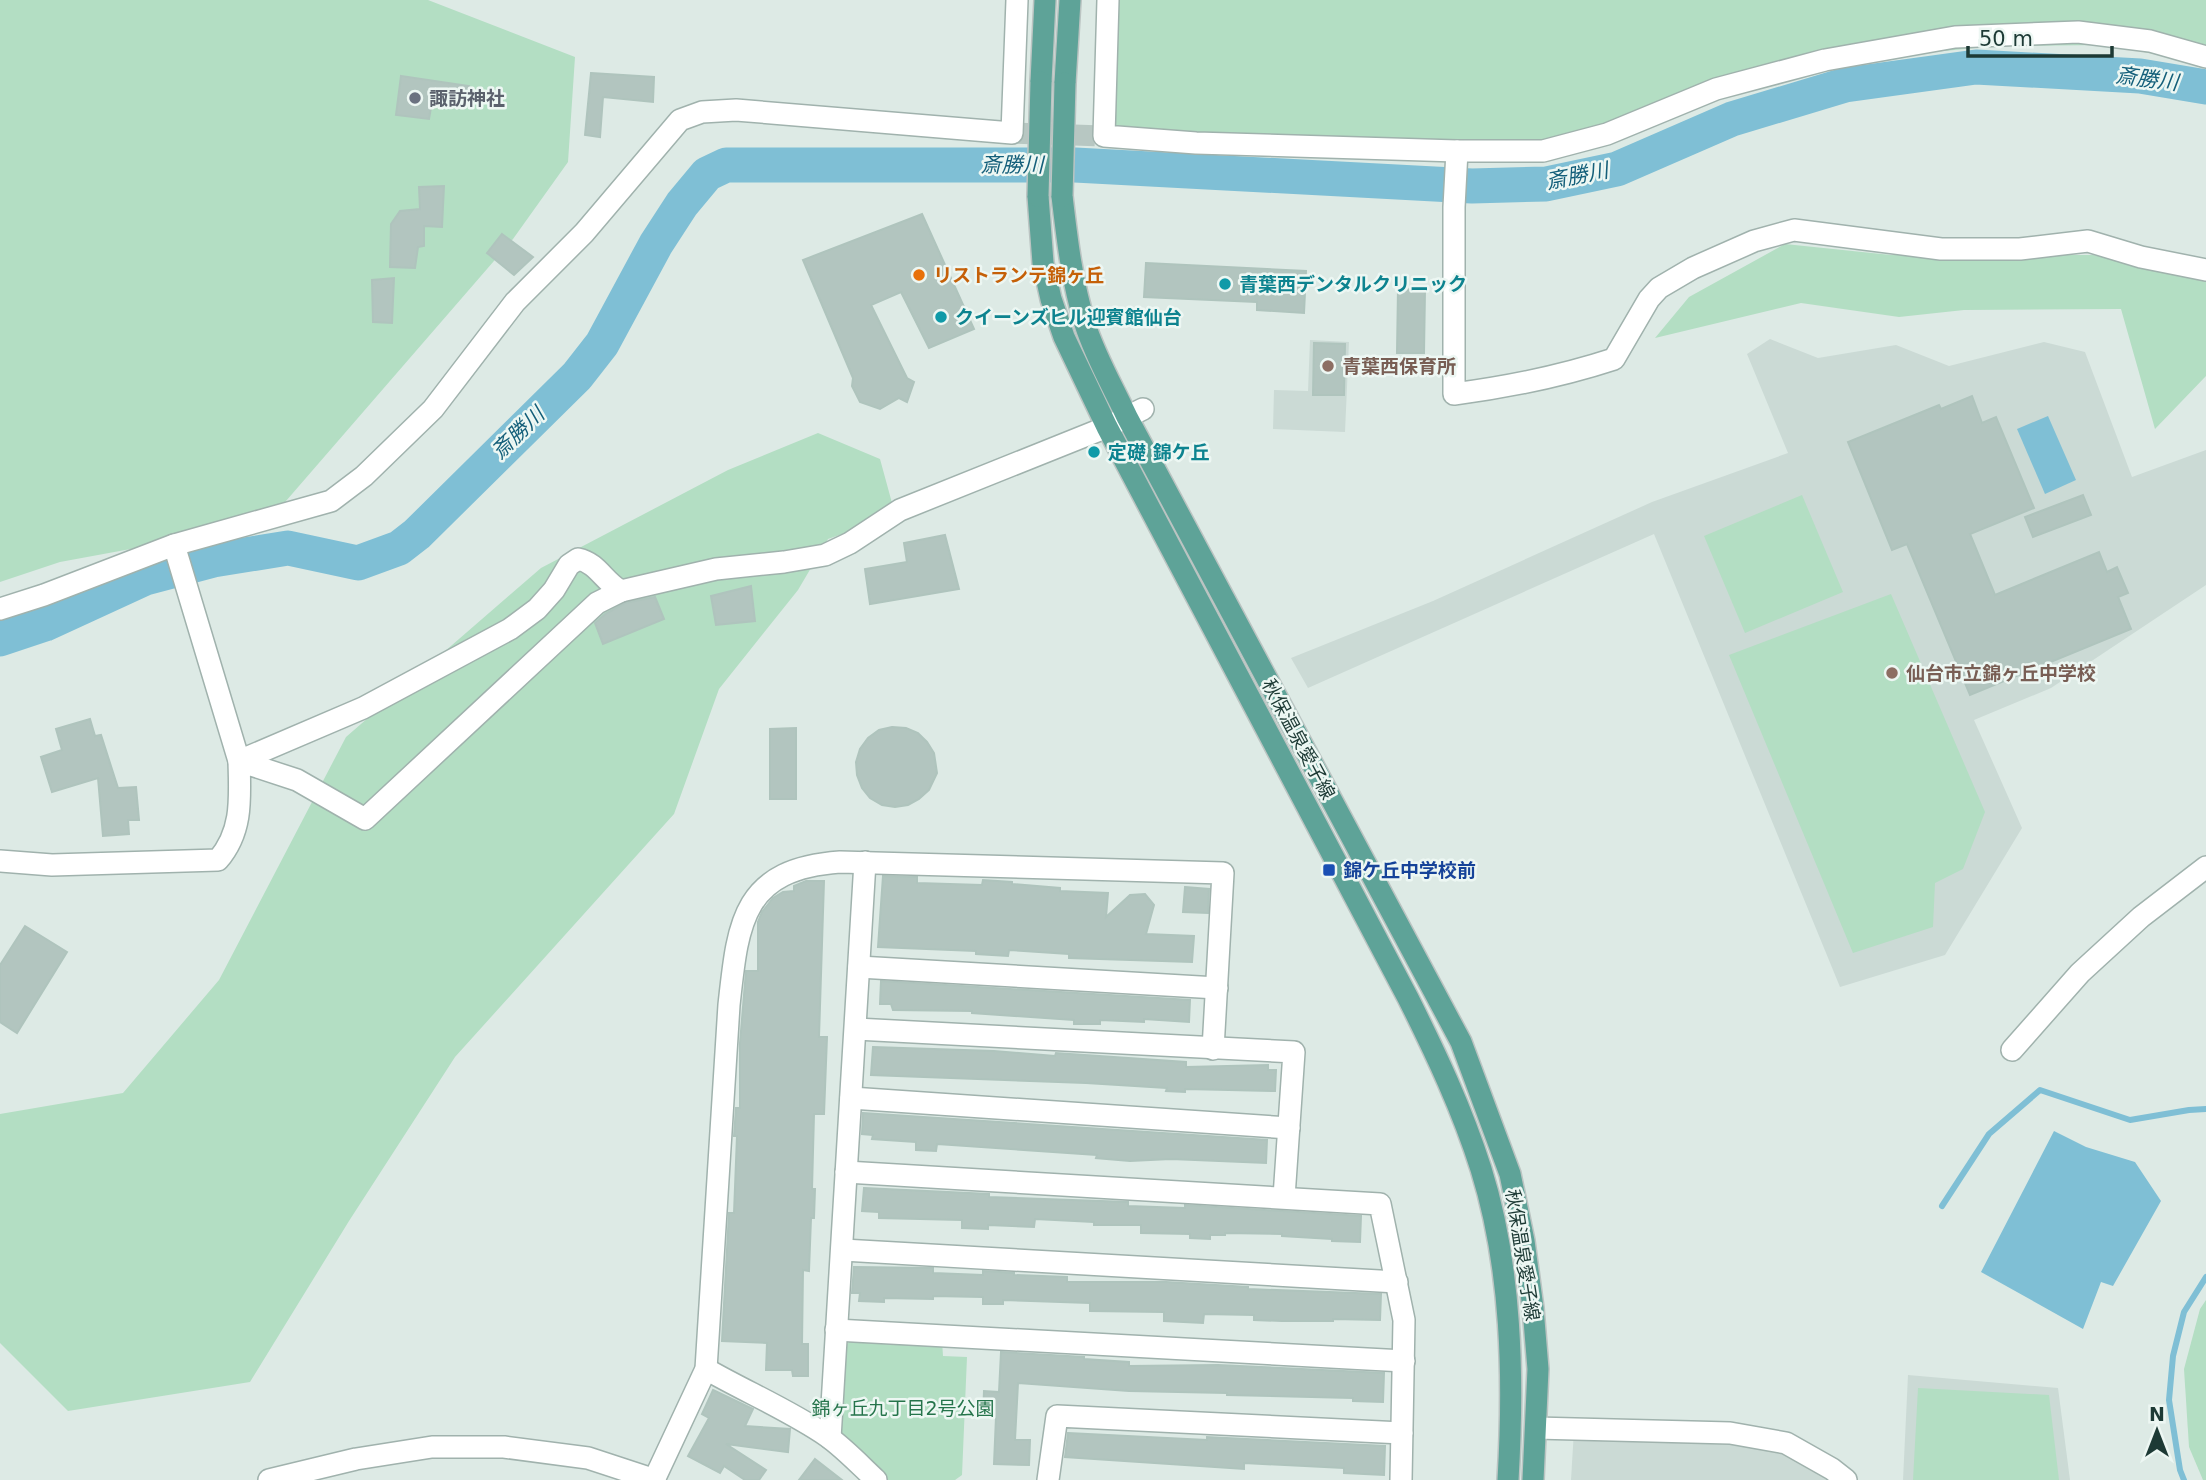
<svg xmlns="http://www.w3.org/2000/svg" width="2206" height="1480" font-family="'DejaVu Sans','Noto Sans JP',sans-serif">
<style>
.built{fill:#cbdad5}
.green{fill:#b3dec3}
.water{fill:#7fbfd5}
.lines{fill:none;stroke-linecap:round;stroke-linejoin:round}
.stream{stroke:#7fbfd5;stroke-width:6}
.river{stroke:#7fbfd5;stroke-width:35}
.building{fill:#b2c5bf;stroke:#afc4bd;stroke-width:2}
.minor-tunnel{stroke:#b7c7c2;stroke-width:21;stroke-dasharray:21 10;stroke-linecap:butt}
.minor-casing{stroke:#a0b2ad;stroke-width:24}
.major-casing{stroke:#bbc4c2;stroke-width:24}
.minor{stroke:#fff;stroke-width:21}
.major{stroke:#5ea398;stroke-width:21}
.major-bridge-casing{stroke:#bbc4c2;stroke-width:24;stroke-linecap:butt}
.major-bridge{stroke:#5ea398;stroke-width:21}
.worship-dot{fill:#6b7280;stroke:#edf7f3;stroke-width:2.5}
.food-dot{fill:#e8710a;stroke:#edf7f3;stroke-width:2.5}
.culture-dot{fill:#0f9aa8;stroke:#edf7f3;stroke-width:2.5}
.education-dot{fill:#8d6e63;stroke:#edf7f3;stroke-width:2.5}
.transit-dot{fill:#1a4fb4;stroke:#edf7f3;stroke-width:2.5}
.labels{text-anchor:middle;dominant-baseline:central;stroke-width:5;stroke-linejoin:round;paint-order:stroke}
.worship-label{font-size:19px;font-weight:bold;fill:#5b616d;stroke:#edf7f3;text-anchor:start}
.food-label{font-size:19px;font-weight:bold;fill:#c56008;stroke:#edf7f3;text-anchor:start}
.culture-label{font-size:19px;font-weight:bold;fill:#0d838f;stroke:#edf7f3;text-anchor:start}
.education-label{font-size:19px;font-weight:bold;fill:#785e54;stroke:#edf7f3;text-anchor:start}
.street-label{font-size:19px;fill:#1d3a35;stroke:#edf7f3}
.transit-label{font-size:19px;font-weight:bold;fill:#164399;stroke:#edf7f3;text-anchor:start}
.park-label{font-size:19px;fill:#25744b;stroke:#edf7f3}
.water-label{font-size:21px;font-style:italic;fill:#145f7a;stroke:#edf7f3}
</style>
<rect width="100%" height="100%" fill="#ddeae5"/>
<g class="built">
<path d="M1770 339 1818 358 1896 345 1949 366 2044 342 2085 352 2132 477 2206 450V585L2051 688 1974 720 2022 828 1945 955 1840 987 1654 534 1308 688 1291 658 1433 601 1652 502 1788 453 1747 354Z"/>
<path d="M1310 340 1349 342 1345 432 1273 429 1274 390 1308 391Z"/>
<path d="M1908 1375 2058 1388 2070 1480H1903Z"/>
<path d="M1574 1430 1786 1443 1846 1480H1571Z"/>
</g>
<g class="green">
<path d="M0 0H428L575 57 568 162 513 239 273 516 174 541 60 562 0 582Z"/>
<path d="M1108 0H2206V63L2104 45 1996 46 1902 55 1805 73 1720 98 1537 159 1104 136Z"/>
<path d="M1785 244 1891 255H2093L2206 277V376L2155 429 2121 309 1964 310 1899 317 1801 303 1655 338 1689 297Z"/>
<path d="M818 433 880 459 892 503 879 521 828 539 798 590 719 689 674 814 455 1057 349 1221 250 1382 68 1411 0 1343V1114L123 1093 219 980 346 737 541 568 728 470Z"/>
<path d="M1802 495 1843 592 1745 633 1704 536Z"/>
<path d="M1891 594 1985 812 1963 869 1935 883 1933 927 1853 953 1729 655Z"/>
<path d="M2206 1300V1480H2203L2189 1447 2184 1369 2200 1309Z"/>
<path d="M856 1336 942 1341 943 1356 967 1357 962 1475 955 1480H888L849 1445 839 1427 847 1344Z"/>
<path d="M1918 1388 2049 1395 2059 1480H1913Z"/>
</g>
<g class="water">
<path d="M2048 416 2076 480 2045 494 2017 429Z"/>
<path d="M2054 1131 2086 1147 2135 1162 2161 1201 2113 1286 2101 1282 2083 1329 1981 1272Z"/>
</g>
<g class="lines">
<g class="stream">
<path d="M1942 1206 1989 1134 2040 1090 2130 1120 2189 1110 2206 1109"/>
<path d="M2184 1480 2180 1470 2169 1400 2173 1356 2184 1312 2206 1277"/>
</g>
<path class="river" d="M0 639 45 624 145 578 213 560 288 548 358 563 399 548 417 534 577 376 602 344 656 244 682 204 707 174 726 165H1075L1472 186 1546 184 1617 169 1732 119 1845 85 1976 67 2140 76 2206 87"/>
</g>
<g class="building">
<path d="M591 73 654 77 653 102 603 97 600 137 585 135Z"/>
<path d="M401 76 469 86 465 107 432 102 429 119 396 115Z"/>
<path d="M444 186 442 227 424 226V246L418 247 415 268 390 267 391 224 400 211 420 209 419 187Z"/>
<path d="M922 214 974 329 929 348 901 292 871 305 907 378 914 382 907 402 899 398 880 409 860 402 852 386 853 378 803 260Z"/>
<path d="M502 234 533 257 514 275 487 253Z"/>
<path d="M1146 263 1306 271 1304 313 1257 310V302L1144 297Z"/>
<path d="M394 278 392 323 373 322 372 280Z"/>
<path d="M1398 289 1425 290 1424 353H1397Z"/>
<path d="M1314 343 1345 344 1344 395H1313Z"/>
<path d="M1972 396 1982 423 1996 417 2034 508 1970 534 1995 595 2099 552 2107 572 2117 567 2128 593 2118 597 2131 629 1970 695 1907 544 1892 550 1848 442 1939 405 1941 409Z"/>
<path d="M2083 495 2091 515 2033 537 2025 517Z"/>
<path d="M945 535 959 589 870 604 865 569 907 562 904 543Z"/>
<path d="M751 586 755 621 716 625 711 596Z"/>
<path d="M655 597 664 619 603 644 595 623 605 614 625 603Z"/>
<path d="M90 719 95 736 101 735 118 788 136 787 139 820H128L129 834 103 836 98 778 52 792 41 757 62 750 56 729Z"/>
<path d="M892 727 906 728 918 733 927 742 934 753 937 773 929 790 919 799 908 805 895 807 882 805 870 798 862 788 857 775 856 762 860 749 868 738 879 730Z"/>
<path d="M796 728V799H770V729Z"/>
<path d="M883 876 917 877V883L982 885 983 880 1012 882V884L1060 888V891L1108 893 1106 917 1130 895 1145 894 1154 905 1146 934 1194 936 1192 962 1069 958V954L1009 950 1008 956 976 954V951L878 947Z"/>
<path d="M806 881H824L819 1037H827L824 1114H814L812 1189H815L814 1218H811L809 1271 803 1270 802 1344H808V1376H793L792 1370H766L767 1343 722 1341 729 1213H734L737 1136H734L736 1108H740V1043L746 971H758V922L762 912 773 898 783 892 794 891V886Z"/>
<path d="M1185 887 1209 889 1208 913 1183 912Z"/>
<path d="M25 926 67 952 17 1033 0 1022V965Z"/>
<path d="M881 981 1190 1000 1189 1022 1144 1019V1022L1100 1020V1024H1074V1020L972 1013V1011L893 1010 891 1004H880Z"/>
<path d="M873 1047 994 1051 1055 1056 1056 1053 1186 1062V1067L1268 1065V1070H1276L1275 1091 1185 1089V1092L1166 1091 1167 1088 1086 1083 871 1075Z"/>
<path d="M863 1113 1267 1140 1266 1163 1171 1159 1130 1161 1096 1158 1097 1155 937 1144 936 1151 916 1150V1142L872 1139 873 1135 862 1134Z"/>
<path d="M864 1188 989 1194V1197L1128 1202V1206L1185 1208V1205L1361 1216 1360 1242 1332 1241V1239L1282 1236V1234L1225 1233V1235H1210V1239L1190 1238V1234L1141 1233V1225H1094V1222L1035 1219 1034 1227 988 1225V1229L962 1228V1220L879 1218V1212L862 1211Z"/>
<path d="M854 1267 933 1268V1273L983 1275V1271L1014 1273V1275L1067 1277V1282H1166L1248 1287V1289L1381 1294 1380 1320 1333 1319V1321H1282L1254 1320V1315L1204 1314 1203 1323 1164 1321V1312L1090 1311V1303L1003 1300V1304H983V1297L933 1296V1299L884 1298V1302L859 1301 860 1293H852Z"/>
<path d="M1001 1352 1084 1357V1359L1129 1362V1366L1218 1365 1384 1373 1383 1402 1353 1401V1398L1227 1395V1393L1129 1391 1018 1383 1015 1440H1030L1029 1465 994 1464 996 1417 983 1416 984 1391 999 1392Z"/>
<path d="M713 1390 753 1409 745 1426 790 1429 788 1452 726 1444 766 1470 759 1480H745L724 1466 720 1473 688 1456 709 1418 702 1414Z"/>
<path d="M1068 1433 1207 1440V1437L1385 1446 1384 1475 1344 1473V1468L1244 1463V1469L1065 1457Z"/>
<path d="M815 1459 842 1480H799Z"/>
</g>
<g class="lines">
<path class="minor-tunnel" d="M1012 133 1104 136"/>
<defs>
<g id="minor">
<path d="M1108 0 1104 136 1196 143 1457 151H1543L1607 134 1716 89 1825 60 1955 37 2078 32 2150 41 2206 57"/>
<path d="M1457 151 1454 207V394C1508 387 1562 376 1614 359L1649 299 1659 288 1693 268 1754 241 1794 230 1941 249H2020L2088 241 2141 257 2206 270"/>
<path d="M174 545 239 761 363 708 510 629 537 609 554 590 569 565 578 559C598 563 604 582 621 591L716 569 784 562 825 555 850 543 900 510 1107 427 1143 409"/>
<path d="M0 609 44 595 174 545 331 501 364 476 433 409 515 302 584 233 680 120 702 112 736 110 1012 133 1017 0"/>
<path d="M0 861 52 865 218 860C243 831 240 798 239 761L297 780 365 819 597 603 621 591"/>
<path d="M859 967 1217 988"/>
<path d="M856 1029 1294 1052 1284 1197"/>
<path d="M2012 1050 2080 973 2141 917 2206 867"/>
<path d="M851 1098 1289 1128"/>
<path d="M846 1172 1380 1204 1404 1320 1401 1480"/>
<path d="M843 1250 1397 1282"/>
<path d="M836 1330 1404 1361"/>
<path d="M706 1369C746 1392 789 1410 827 1436 844 1448 860 1465 876 1480"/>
<path d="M1536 1428 1730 1433 1786 1443 1832 1469 1846 1480"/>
<path d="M830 1438 865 862"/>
<path d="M269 1480 356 1459 432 1447H504L588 1458 655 1480"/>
<path d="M654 1480 706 1369 729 1005C738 922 742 869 840 862L1223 873 1213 1049"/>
<path d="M1048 1480 1057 1416 1402 1433"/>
</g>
<g id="major">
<path d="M1041 82 1045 0"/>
<path d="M1065 83 1070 0"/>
<path d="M1038 196 1043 263 1051 299 1064 337 1107 427 1408 998C1436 1054 1462 1109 1481 1169 1512 1268 1514 1378 1508 1480"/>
<path d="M1062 196C1067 239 1072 282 1085 324 1095 356 1113 387 1127 417L1461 1042 1510 1174 1524 1241 1533 1308 1538 1369 1533 1480"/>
</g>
</defs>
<use href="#minor" class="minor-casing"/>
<use href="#major" class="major-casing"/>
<use href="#minor" class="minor"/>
<use href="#major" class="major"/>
<defs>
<g id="major-bridge">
<path d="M1038 196 1041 82"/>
<path d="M1062 196 1065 83"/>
</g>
</defs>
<use href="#major-bridge" class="major-bridge-casing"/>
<use href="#major-bridge" class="major-bridge"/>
</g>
<circle class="worship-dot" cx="415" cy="98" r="7"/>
<circle class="food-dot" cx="919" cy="275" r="7"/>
<g class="culture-dot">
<circle cx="1225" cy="284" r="7"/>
<circle cx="941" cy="317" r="7"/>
<circle cx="1094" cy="452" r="7"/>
</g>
<g class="education-dot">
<circle cx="1328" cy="366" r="7"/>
<circle cx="1892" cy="673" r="7"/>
</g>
<rect class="transit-dot" x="1322" y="863" width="14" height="14" rx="3.5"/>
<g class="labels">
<g class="worship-label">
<text x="429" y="98">諏訪神社</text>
</g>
<g class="food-label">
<text x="933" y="275">リストランテ錦ヶ丘</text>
</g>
<g class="culture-label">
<text x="1239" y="284">青葉西デンタルクリニック</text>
<text x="955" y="317">クイーンズヒル迎賓館仙台</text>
<text x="1108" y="452">定礎 錦ケ丘</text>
</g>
<g class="education-label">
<text x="1342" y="366">青葉西保育所</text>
<text x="1906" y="673">仙台市立錦ヶ丘中学校</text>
</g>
<g class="street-label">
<text transform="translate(1299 739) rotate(62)">秋保温泉愛子線</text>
<text transform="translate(1523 1255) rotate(81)">秋保温泉愛子線</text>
</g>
<g class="transit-label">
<text x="1343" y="870">錦ケ丘中学校前</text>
</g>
<g class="park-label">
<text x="903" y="1408">錦ヶ丘九丁目2号公園</text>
</g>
<g class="water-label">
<text transform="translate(2147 79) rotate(7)">斎勝川</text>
<text x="1012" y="165">斎勝川</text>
<text transform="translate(1577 176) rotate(-11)">斎勝川</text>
<text transform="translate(518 433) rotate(-44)">斎勝川</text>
</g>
</g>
<g transform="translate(2157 1431)" stroke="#edf7f3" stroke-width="5" paint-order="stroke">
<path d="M0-5L12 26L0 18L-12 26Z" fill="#1d3a35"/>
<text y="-10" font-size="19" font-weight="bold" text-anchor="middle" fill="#1d3a35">N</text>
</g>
<path d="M1968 46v10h144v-10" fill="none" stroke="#1d3a35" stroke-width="3.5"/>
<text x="1979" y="46" font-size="21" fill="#1d3a35" stroke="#edf7f3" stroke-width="5" paint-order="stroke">50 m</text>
</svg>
